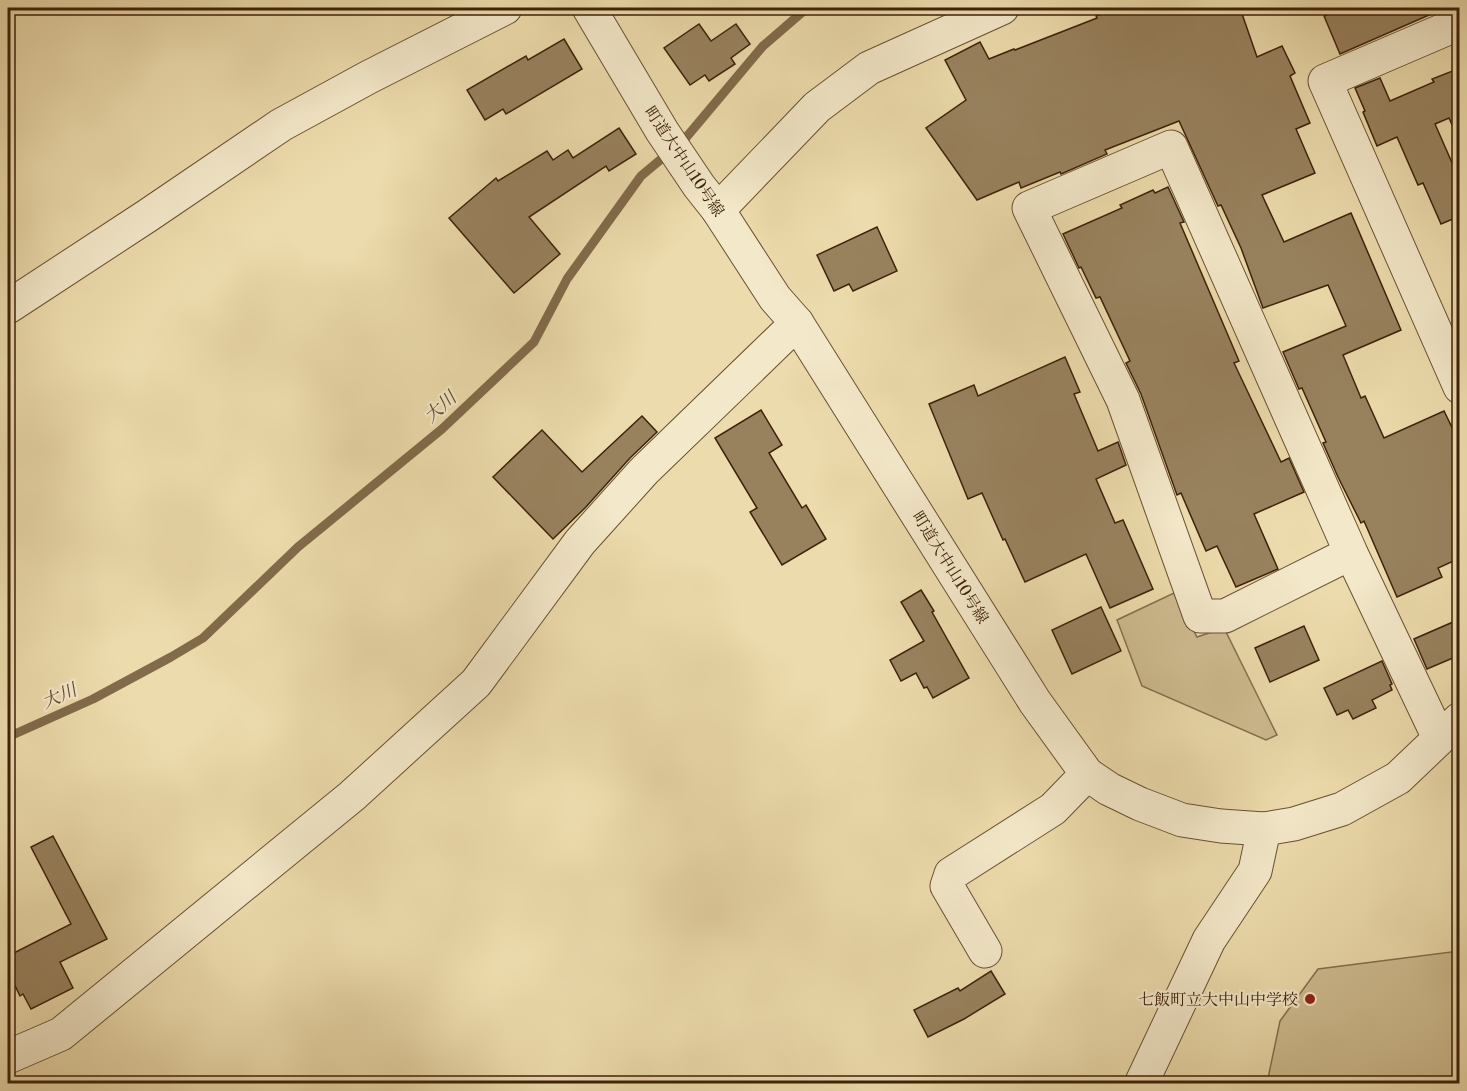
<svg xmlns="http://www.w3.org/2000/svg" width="1467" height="1091" font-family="'Libre Caslon Text','Noto Serif JP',serif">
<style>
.green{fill:#cebc90;stroke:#866f4d;stroke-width:1.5}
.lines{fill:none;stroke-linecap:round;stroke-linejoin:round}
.stream{stroke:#826b4a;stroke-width:9}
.building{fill:#98825e;stroke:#3d220a;stroke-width:1.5}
.minor-casing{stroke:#695032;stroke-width:35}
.minor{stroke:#f3e8c9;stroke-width:33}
.poi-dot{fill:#8f2418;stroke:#f3e8c9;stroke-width:2}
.labels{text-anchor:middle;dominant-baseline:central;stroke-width:4.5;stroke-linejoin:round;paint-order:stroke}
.street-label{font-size:16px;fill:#3d220a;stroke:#f3e8c9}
.poi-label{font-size:16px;fill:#3d220a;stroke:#f3e8c9;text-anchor:end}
.water-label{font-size:18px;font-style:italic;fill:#60472a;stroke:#f3e8c9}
</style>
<rect width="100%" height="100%" fill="#ecdbac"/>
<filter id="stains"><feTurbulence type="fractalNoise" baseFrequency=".00333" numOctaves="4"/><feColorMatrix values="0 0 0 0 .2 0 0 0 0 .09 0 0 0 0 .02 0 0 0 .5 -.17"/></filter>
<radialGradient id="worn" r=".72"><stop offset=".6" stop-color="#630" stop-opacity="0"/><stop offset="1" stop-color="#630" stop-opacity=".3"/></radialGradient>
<g class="green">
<path d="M1174 593 1197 637 1224 628 1277 735 1266 740 1142 686 1117 620Z"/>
<path d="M1459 951V1083H1267L1280 1021 1318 969Z"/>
</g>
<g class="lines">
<path class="stream" d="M8 737 93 699 171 657 203 638 298 547 442 429 534 342 567 279 641 176 684 140 763 46 807 8"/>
</g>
<g class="building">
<path d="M1119 8H1240L1257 57 1282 46 1295 73 1290 76 1310 123 1296 129 1315 173 1262 195 1284 242 1351 213 1401 330 1343 355 1361 398 1365 396 1384 438 1444 411 1460 444V558L1438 568 1442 577 1397 597 1364 521 1361 523 1338 477 1323 443 1326 442 1302 388 1299 389 1283 352 1346 326 1328 285 1263 308 1241 248 1221 205 1218 206 1179 121 1105 150 1107 154 1061 174 1060 172 1021 188 1019 182 977 200 926 128 966 100 945 60 980 42 989 59 1014 49 1015 50 1097 18 1096 16Z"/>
<path d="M1344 8H1445L1340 54 1324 16Z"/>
<path d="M699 24 711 41 736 24 750 44 731 58 735 64 709 81 705 75 690 85 664 48Z"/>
<path d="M564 39 582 69 506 114 503 109 485 120 467 90 526 56 528 60Z"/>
<path d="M1460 68V143L1449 118 1435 124 1460 181V216L1441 224 1423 183 1418 185 1397 137 1377 146 1363 112 1365 111 1355 88 1380 78 1390 101 1434 82 1432 79Z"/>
<path d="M619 128 636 154 609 171 606 166 529 217 560 254 514 293 449 218 496 178 498 181 547 151 553 160 568 150 573 158Z"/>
<path d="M1168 187 1184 222 1180 223 1239 361 1234 363 1281 462 1289 458 1304 492 1254 514 1278 569 1236 587 1217 546 1206 551 1181 493 1177 495 1141 394 1126 363 1130 361 1100 297 1096 298 1081 267 1079 268 1063 234 1122 208 1120 205 1153 190 1155 193Z"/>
<path d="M877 227 897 271 853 291 849 284 834 291 817 255Z"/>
<path d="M1065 357 1080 392 1074 394 1098 451 1118 442 1126 465 1096 479 1115 523 1123 520 1153 589 1110 608 1086 554 1025 582 1005 539 1003 540 982 493 968 499 929 404 974 385 978 396Z"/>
<path d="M761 410 782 445 769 453 802 508 806 505 826 539 782 565 750 512 757 508 715 438Z"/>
<path d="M642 416 657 432 630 458 585 508 553 539 493 477 542 430 582 472Z"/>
<path d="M921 590 934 611 932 612 969 678 933 698 927 687 924 688 916 673 901 681 890 660 924 641 901 602Z"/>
<path d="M1101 607 1121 651 1072 674 1052 630Z"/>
<path d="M1460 619V655L1427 669 1414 639Z"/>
<path d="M1304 626 1319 660 1270 682 1255 648Z"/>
<path d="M1382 661 1392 684 1390 685 1392 690 1372 700 1376 708 1353 719 1348 710 1337 715 1324 688Z"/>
<path d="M53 836 107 939 60 962 73 988 31 1009 23 994 20 996 8 971V956L71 924 31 847Z"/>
<path d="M991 971 1005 994 964 1019 928 1037 914 1010 958 988 960 991Z"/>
</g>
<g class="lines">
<defs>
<g id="minor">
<path d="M589 8 662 131 699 186 718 210 775 298 797 323 1035 702 1087 774 1109 789 1140 804 1182 820 1221 826 1264 829 1294 824 1342 809 1398 778 1460 719"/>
<path d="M1460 23 1325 81 1460 387"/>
<path d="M718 210 817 107 869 68 1002 8"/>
<path d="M8 307 147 216 281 125 369 77 505 8"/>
<path d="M1351 553 1225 616H1200L1123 400 1029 208 1171 147 1351 553 1439 738"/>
<path d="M985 951 947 886 951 874 1053 809 1087 774"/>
<path d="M8 1057 61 1034 352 796 476 683 580 542 644 471 797 323"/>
<path d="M1141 1084 1209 940 1255 871 1264 829"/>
</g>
</defs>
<use href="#minor" class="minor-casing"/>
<use href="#minor" class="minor"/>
</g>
<circle class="poi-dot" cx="1310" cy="999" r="6"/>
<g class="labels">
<g class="street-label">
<text transform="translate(685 161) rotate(56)">町道大中山10号線</text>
<text transform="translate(951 567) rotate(58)">町道大中山10号線</text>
</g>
<g class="poi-label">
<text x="1298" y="999">七飯町立大中山中学校</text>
</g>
<g class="water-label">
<text transform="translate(440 407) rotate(-42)">大川</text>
<text transform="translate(59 696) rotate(-24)">大川</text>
</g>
</g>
<rect width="1467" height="1091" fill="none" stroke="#ecdbac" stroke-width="30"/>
<rect x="9" y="9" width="1449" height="1073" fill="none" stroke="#3d220a" stroke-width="3"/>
<rect x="15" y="15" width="1437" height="1061" fill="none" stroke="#3d220a" stroke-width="1.5"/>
<rect width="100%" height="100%" filter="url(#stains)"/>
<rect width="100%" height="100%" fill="url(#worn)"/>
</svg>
